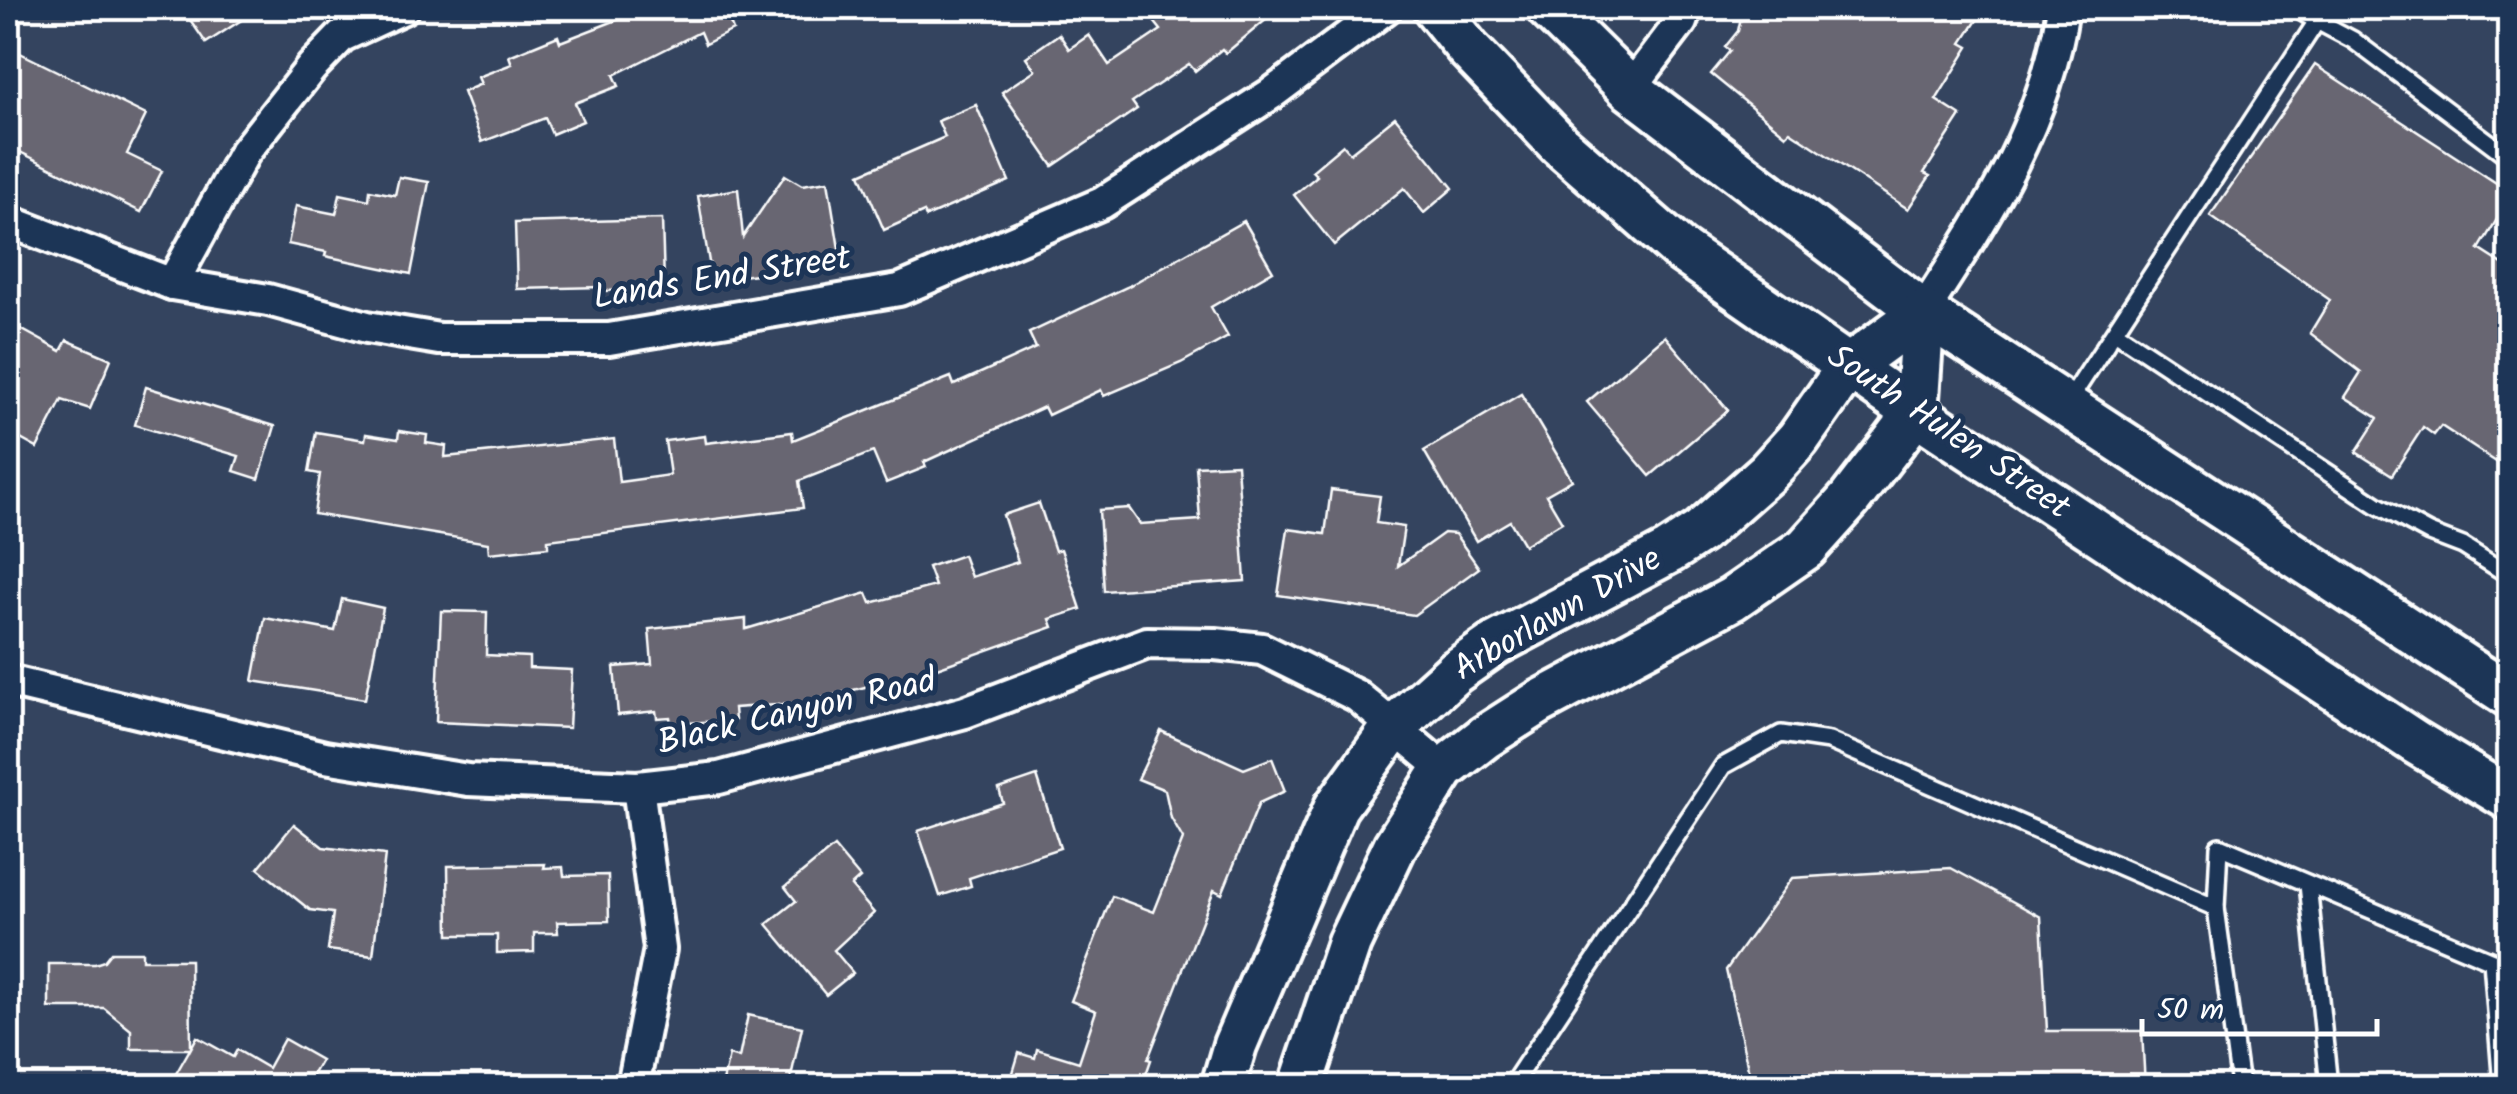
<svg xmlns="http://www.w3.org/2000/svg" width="2517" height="1094" font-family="Kalam,sans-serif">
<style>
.building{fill:#686672;stroke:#fff;stroke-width:2.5}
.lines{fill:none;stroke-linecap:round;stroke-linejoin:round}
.service-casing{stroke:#fff;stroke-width:22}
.minor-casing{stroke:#fff;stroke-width:38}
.secondary-casing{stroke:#fff;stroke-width:50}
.service{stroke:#1d3557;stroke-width:15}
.minor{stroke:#1d3557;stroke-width:30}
.secondary{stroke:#1d3557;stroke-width:42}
.labels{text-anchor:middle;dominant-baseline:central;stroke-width:10;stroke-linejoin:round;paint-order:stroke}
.street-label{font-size:35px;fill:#fff;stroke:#1d3557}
</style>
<rect width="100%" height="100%" fill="#34445f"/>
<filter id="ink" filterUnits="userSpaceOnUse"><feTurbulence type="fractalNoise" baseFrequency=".01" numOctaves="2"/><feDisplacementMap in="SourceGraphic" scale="20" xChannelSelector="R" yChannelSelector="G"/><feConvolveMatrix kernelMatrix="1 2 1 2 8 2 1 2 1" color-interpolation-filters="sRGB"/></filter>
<g filter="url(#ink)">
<g class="building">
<path d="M182 8H260L206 43Z"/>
<path d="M617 8H750L728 18 733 30 705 44 700 32 614 75 619 86 575 103 583 121 552 134 545 118 482 142 463 92 481 84 478 77 512 64 509 56 558 36 560 42 622 18Z"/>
<path d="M1168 8H1280L1226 53 1222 49 1195 71 1189 64 1132 102 1137 109 1053 166 1002 92 1035 70 1026 57 1059 34 1069 49 1089 35 1109 65 1161 30 1153 20Z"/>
<path d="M1743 8H1985L1962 43 1969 47 1936 100 1961 116 1924 173 1930 176 1908 209 1790 131 1786 135 1711 74 1730 51 1725 47 1738 31Z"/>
<path d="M8 47 146 115 127 154 162 171 141 212 8 146Z"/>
<path d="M2315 65 2510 192V198L2479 249 2510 269V471L2441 426 2434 435 2423 427 2392 475 2356 452 2378 418 2345 397 2361 372 2310 333 2330 300 2210 216Z"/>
<path d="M976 105 1009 181 926 217 924 212 884 230 860 174 945 137 938 121Z"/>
<path d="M1395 117 1453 188 1424 213 1404 188 1334 245 1294 195 1317 176 1312 171 1343 145 1350 153Z"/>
<path d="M785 175 802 185 828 181 840 255 798 262 800 268 712 280 698 196 738 189 743 237Z"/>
<path d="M399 177 429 182 411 274 325 256 326 252 288 244 296 206 336 214 340 194 369 200 370 190 395 195Z"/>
<path d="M662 219 664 283 636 284 635 290 602 291V287L517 289 515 223Z"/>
<path d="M1244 221 1273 271 1211 307 1228 337 1181 363 1104 396 1101 390 1048 415 1044 407 924 462 926 467 886 483 873 452 799 481 803 508 548 540V547L489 553 488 543 314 514 320 474 309 472 316 432 365 440 366 434 398 439 399 431 427 435 426 443 446 446 445 457 614 439 619 482 670 475 665 441 705 436 706 443 792 432 793 440 951 377 954 385 1036 348 1029 333 1127 287Z"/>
<path d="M8 322 61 351 67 340 111 359 90 409 62 400 37 448 8 432Z"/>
<path d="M1665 336 1728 410 1650 476 1587 402Z"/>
<path d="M146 387 275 426 259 479 234 471 239 456 135 425Z"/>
<path d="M1521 394 1572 480 1546 495 1562 522 1524 545 1510 521 1476 541 1424 451Z"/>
<path d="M1237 464 1245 581 1104 591 1099 510 1129 508 1140 524 1200 520 1196 466Z"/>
<path d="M1331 490 1380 496 1376 523 1404 527 1398 566 1444 533 1455 534 1479 568 1414 615 1278 595 1288 529 1325 534Z"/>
<path d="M1039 503 1055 551 1061 549 1081 609 1050 619 1053 627 934 669 792 706 791 704 734 708 735 720 671 724 670 717 657 718 656 711 618 715 614 667 652 664 649 629 746 619V629L867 593 871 603 935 586 928 567 963 555 971 577 1018 562 1003 515Z"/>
<path d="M342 599 383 608 365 699 253 681 265 618 335 631Z"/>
<path d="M441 611 487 612 486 655 529 657V668L572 670 569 728 436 722Z"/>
<path d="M1161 731 1244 769 1272 758 1285 791 1259 803 1222 894 1214 890 1148 1059 1151 1060 1142 1086H1009L1019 1053 1035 1058 1037 1049 1079 1062 1096 1011 1071 1001 1112 896 1154 912 1183 839 1171 818 1165 790 1138 779Z"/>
<path d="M1037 776 1060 848 969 878 971 886 940 896 918 831 1003 803 999 789Z"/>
<path d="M294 824 323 847 385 855 373 956 328 950 333 913 310 910 258 868Z"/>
<path d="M834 847 860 878 851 886 874 913 834 950 853 973 826 995 767 924 796 901 785 887Z"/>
<path d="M545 864 544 868 563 867 564 876 608 875 609 921 557 922 558 933H534V952L497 953V935H449L448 866Z"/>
<path d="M1951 868 2041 917 2047 1031H2142L2145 1086H1752L1726 970 1792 878Z"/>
<path d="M111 952H142V960H190L191 1048 197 1037 233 1057 237 1050 268 1068 284 1039 321 1060 306 1086H169L190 1049H131V1030L104 1008H49V964H95L104 961Z"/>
<path d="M748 1015 802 1027 789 1086H722L729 1055 739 1058Z"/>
</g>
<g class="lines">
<defs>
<g id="service">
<path d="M2295 8 2317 21"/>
<path d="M2115 332 2377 505 2429 533 2463 546 2510 576"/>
<path d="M2067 404 2317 21 2353 40 2510 158"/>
<path d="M2308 884 2329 1086"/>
<path d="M2216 908 2240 1086"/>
<path d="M1511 1086 1723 766 1781 734 1829 741 2216 908 2219 846 2492 961 2502 1086"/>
</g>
<g id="minor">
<path d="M1630 89 1681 22 1686 8"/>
<path d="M8 221 172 284 268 300 367 327 439 339H609L899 290 1102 203 1271 94 1386 8"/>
<path d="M172 284 244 153 312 67 342 36 403 8"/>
<path d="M1923 312C1986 215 2046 125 2063 8"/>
<path d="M8 681 325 757 468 780 638 787 719 778 965 712 1147 643 1215 644 1262 649 1357 696 1444 769"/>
<path d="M633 1086 660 949 638 787"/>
</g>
<g id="secondary">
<path d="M1435 8 1468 49 1560 145 1679 249 1916 413 2415 742 2510 799"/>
<path d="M1548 8 1630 89 1923 312 2510 696"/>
<path d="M1223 1086 1235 1045 1336 807 1393 728 1455 672 1495 644 1669 552 1700 532 1768 472 1798 439 1849 366 1923 312"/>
<path d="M1301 1086 1349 943 1395 846 1444 769 1485 737 1538 703 1732 599 1806 548 1850 499 1916 413 1923 312"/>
</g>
</defs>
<use href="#service" class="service-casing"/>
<use href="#minor" class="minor-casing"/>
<use href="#secondary" class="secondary-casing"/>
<use href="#service" class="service"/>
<use href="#minor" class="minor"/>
<use href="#secondary" class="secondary"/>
</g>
</g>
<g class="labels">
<g class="street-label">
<text transform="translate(722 279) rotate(-9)">Lands End Street</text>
<text transform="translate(1948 433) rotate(34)">South Hulen Street</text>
<text transform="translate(1558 615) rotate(-30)">Arborlawn Drive</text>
<text transform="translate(797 713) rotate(-13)">Black Canyon Road</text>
</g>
</g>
<rect width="2517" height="1094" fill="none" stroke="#1d3557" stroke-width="40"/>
<rect x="20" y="20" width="2477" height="1054" fill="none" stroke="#fff" stroke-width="4" filter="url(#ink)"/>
<path d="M2142 1019v15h235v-15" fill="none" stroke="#ffffff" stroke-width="5"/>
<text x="2157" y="1019" font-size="30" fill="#ffffff" stroke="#1d3557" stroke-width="8" paint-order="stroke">50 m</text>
</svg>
